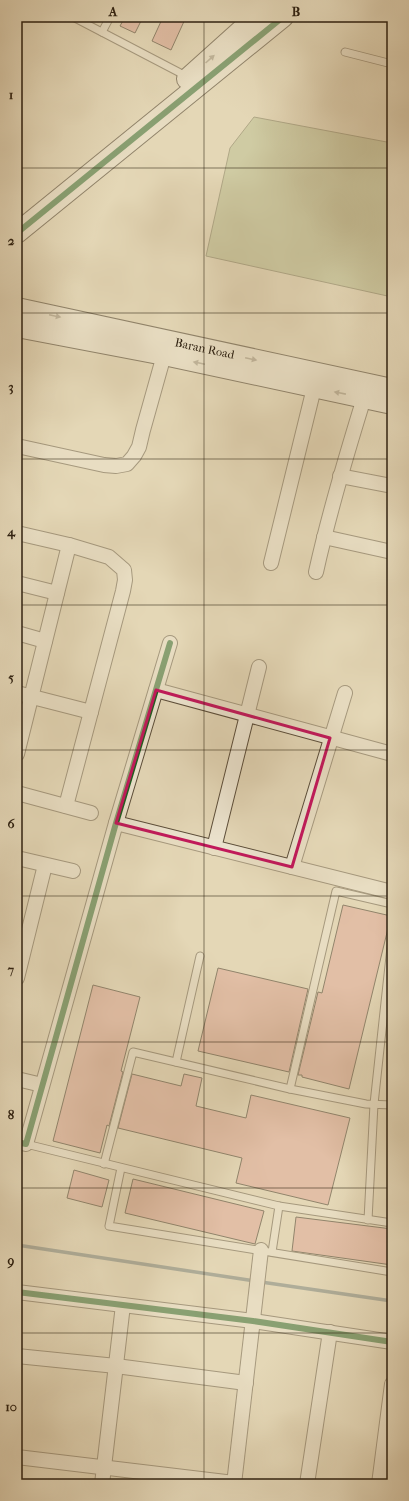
<svg xmlns="http://www.w3.org/2000/svg" width="409" height="1501" font-family="'IM FELL French Canon',serif">
<style>
.green{fill:#b7bd8c;stroke:#726f4e}
.lines{fill:none;stroke-linecap:round;stroke-linejoin:round}
.stream{stroke:#6f7b76;stroke-width:3.5}
.building{fill:#dfa393;stroke:#2e2111}
.lane-casing{stroke:#5c4e3a;stroke-width:9}
.street-casing{stroke:#5c4e3a;stroke-width:16}
.secondary-casing{stroke:#2e2111;stroke-width:22}
.lane{stroke:#ede5d0;stroke-width:7}
.street{stroke:#ede5d0;stroke-width:14}
.secondary{stroke:#ede5d0;stroke-width:20}
.cycleway-casing{stroke:#ede5d0;stroke-width:8}
.cycleway{stroke:#1b5e20;stroke-width:6}
.oneway{fill:#978d7a}
.marked{fill:none;stroke:#c2185b;stroke-width:3;stroke-linejoin:round}
.grid{fill:none;stroke:#2e2111;stroke-width:1;stroke-opacity:0.55}
.labels{text-anchor:middle;dominant-baseline:central;stroke-width:4;stroke-linejoin:round;paint-order:stroke}
.street-label{font-size:12px;fill:#2e2111;stroke:#ede5d0}
.neatline{fill:none;stroke:#2e2111;stroke-width:1.5}
.grid-label{font-size:13px;text-anchor:middle;font-weight:bold;fill:#2e2111}
</style>
<rect width="100%" height="100%" fill="#e4d7b7"/>
<filter id="stains"><feTurbulence type="fractalNoise" baseFrequency=".005" numOctaves="4"/><feColorMatrix values="0 0 0 0 .2 0 0 0 0 .09 0 0 0 0 .02 0 0 0 .5 -.17"/></filter>
<radialGradient id="worn" r=".72"><stop offset=".6" stop-color="#630" stop-opacity="0"/><stop offset="1" stop-color="#630" stop-opacity=".3"/></radialGradient>
<path class="green" d="M254 117 392 143V297L206 256 230 148Z"/>
<g class="lines">
<g class="stream">
<path d="M17 1245 255 1281"/>
<path d="M261 1282 392 1301"/>
</g>
</g>
<g class="building">
<path d="M125 17H143L135 33 120 26Z"/>
<path d="M163 17H186L171 50 152 41Z"/>
<path d="M343 905 391 916 349 1089 302 1077V1075H298L318 992 322 993Z"/>
<path d="M218 968 308 989 289 1072 198 1051Z"/>
<path d="M93 985 140 997 121 1071 123 1072 109 1126 107 1125 100 1153 53 1141Z"/>
<path d="M132 1074 181 1086 184 1074 202 1078 196 1106 246 1118 251 1095 350 1118 328 1205 236 1183 242 1158 118 1128Z"/>
<path d="M74 1170 109 1180 102 1207 67 1198Z"/>
<path d="M133 1179 264 1211 255 1244 125 1213Z"/>
<path d="M296 1217 392 1229V1265L292 1251Z"/>
</g>
<g class="lines">
<defs>
<g id="lane">
<path d="M73 17 188 77"/>
<path d="M102 32 110 17"/>
<path d="M345 52 392 64"/>
<path d="M176 1062 200 956"/>
<path d="M290 1089 336 891 392 904"/>
<path d="M26 1144 279 1206 392 1223"/>
<path d="M104 1164 133 1052 290 1089 366 1104 392 1105"/>
<path d="M121 1168 109 1226 392 1272"/>
<path d="M368 1220 374 1104 392 938"/>
<path d="M272 1252 279 1206"/>
</g>
<g id="street">
<path d="M17 446 104 465 116 466 127 464 134 456 139 447 143 430 164 355"/>
<path d="M340 476 392 486"/>
<path d="M17 533 69 545 109 557 124 570 125 580 123 591 66 806"/>
<path d="M324 537 392 552"/>
<path d="M271 563 314 388"/>
<path d="M316 572C329 513 346 456 364 398"/>
<path d="M17 583 57 593"/>
<path d="M17 633 45 641"/>
<path d="M156 690 392 754"/>
<path d="M17 693 91 712"/>
<path d="M17 754 69 545"/>
<path d="M17 793 91 813"/>
<path d="M116 823 392 892"/>
<path d="M214 848 259 667"/>
<path d="M17 858 73 871"/>
<path d="M292 867 345 693"/>
<path d="M17 978 45 865"/>
<path d="M17 1079 42 1085"/>
<path d="M17 1142 26 1144 116 823 170 643"/>
<path d="M17 1292 253 1321 392 1342"/>
<path d="M17 1356 116 1366 246 1383"/>
<path d="M17 1457 234 1483"/>
<path d="M102 1484 123 1305"/>
<path d="M234 1484 261 1250"/>
<path d="M307 1484 330 1332"/>
<path d="M379 1484 392 1384"/>
</g>
<g id="secondary">
<path d="M187 79 256 17"/>
<path d="M17 233 283 17"/>
<path id="s1" d="M17 308 392 389"/>
<path d="M17 327 164 355 392 404"/>
</g>
</defs>
<use href="#lane" class="lane-casing"/>
<use href="#street" class="street-casing"/>
<use href="#secondary" class="secondary-casing"/>
<use href="#lane" class="lane"/>
<use href="#street" class="street"/>
<use href="#secondary" class="secondary"/>
<defs>
<g id="cycleway">
<path d="M17 233 283 17"/>
<path d="M17 1142 26 1144 116 823 170 643"/>
<path d="M17 1292 253 1321 392 1342"/>
</g>
</defs>
<use href="#cycleway" class="cycleway-casing"/>
<use href="#cycleway" class="cycleway"/>
</g>
<defs><path id="oneway-solid" d="M-6-.8H1V-3.2L6.5 0L1 3.2V.8H-6Z"/></defs>
<g class="oneway">
<use href="#oneway-solid" transform="translate(210 59) rotate(-42)"/>
<use href="#oneway-solid" transform="translate(55 316) rotate(12)"/>
<use href="#oneway-solid" transform="translate(251 359) rotate(12)"/>
<use href="#oneway-solid" transform="translate(199 363) rotate(-168)"/>
<use href="#oneway-solid" transform="translate(340 393) rotate(-169)"/>
</g>
<path d="M0 0H409V1501H0ZM156 690 330 738 292 867 116 823Z" fill="#e4d7b7" fill-opacity=".55" fill-rule="evenodd"/>
<path class="marked" d="M156 690 330 738 292 867 116 823Z"/>
<path class="grid" d="M204 17V1484M17 168H392M17 313H392M17 459H392M17 605H392M17 750H392M17 896H392M17 1042H392M17 1188H392M17 1333H392"/>
<g class="labels">
<g class="street-label">
<text stroke="none"><textPath href="#s1" startOffset="192">Baran Road</textPath></text>
</g>
</g>
<rect width="409" height="1501" fill="none" stroke="#e4d7b7" stroke-width="44"/>
<rect x="22" y="22" width="365" height="1457" class="neatline"/>
<g class="grid-label">
<text x="113" y="16">A</text>
<text x="296" y="16">B</text>
<text x="11" y="99">1</text>
<text x="11" y="245">2</text>
<text x="11" y="391">3</text>
<text x="11" y="536">4</text>
<text x="11" y="682">5</text>
<text x="11" y="828">6</text>
<text x="11" y="974">7</text>
<text x="11" y="1119">8</text>
<text x="11" y="1265">9</text>
<text x="11" y="1411">10</text>
</g>
<rect width="100%" height="100%" filter="url(#stains)"/>
<rect width="100%" height="100%" fill="url(#worn)"/>
</svg>
